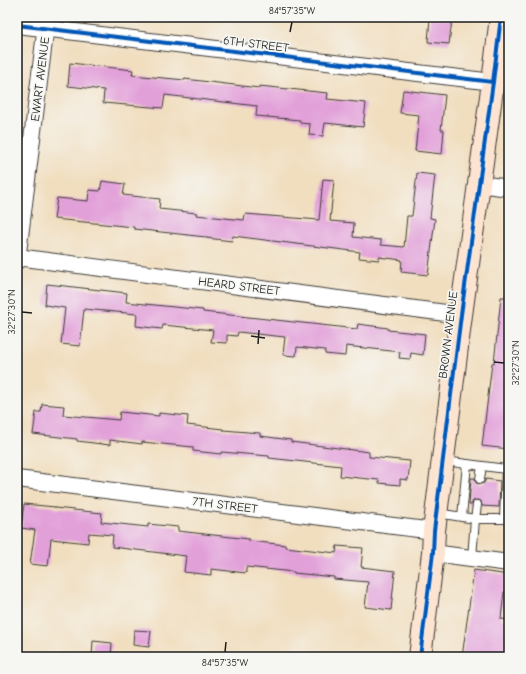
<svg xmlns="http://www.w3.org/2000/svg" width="526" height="674" font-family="'Comic Neue',sans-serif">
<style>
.building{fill:#e2a0d9}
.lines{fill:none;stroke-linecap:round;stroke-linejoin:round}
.lane-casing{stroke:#3c3934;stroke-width:10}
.street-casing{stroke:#3c3934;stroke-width:18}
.secondary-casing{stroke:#3c3934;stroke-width:24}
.lane{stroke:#fff;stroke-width:8}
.street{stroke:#fff;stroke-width:16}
.secondary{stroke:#fde4d1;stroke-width:22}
.cycleway-casing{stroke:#f6f6f2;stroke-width:6}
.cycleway{stroke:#0057b8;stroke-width:4}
.ticks{fill:none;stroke:#1c1c1c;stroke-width:1.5}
.labels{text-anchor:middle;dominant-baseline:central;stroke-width:3.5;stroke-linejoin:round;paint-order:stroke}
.street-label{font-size:12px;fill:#1c1c1c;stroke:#f6f6f2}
.neatline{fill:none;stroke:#1c1c1c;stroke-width:1.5}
.ticks-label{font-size:10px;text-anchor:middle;fill:#1c1c1c}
</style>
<rect width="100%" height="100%" fill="#f6f6f2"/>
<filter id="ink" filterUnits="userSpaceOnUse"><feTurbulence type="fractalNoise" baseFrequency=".025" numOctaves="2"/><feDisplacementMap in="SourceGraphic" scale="8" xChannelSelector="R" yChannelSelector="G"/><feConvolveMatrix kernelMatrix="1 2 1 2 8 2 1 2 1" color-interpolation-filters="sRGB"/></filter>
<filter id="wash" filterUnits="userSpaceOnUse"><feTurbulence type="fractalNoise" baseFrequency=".012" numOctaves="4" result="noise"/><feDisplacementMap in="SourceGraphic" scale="16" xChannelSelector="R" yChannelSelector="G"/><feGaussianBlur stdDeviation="0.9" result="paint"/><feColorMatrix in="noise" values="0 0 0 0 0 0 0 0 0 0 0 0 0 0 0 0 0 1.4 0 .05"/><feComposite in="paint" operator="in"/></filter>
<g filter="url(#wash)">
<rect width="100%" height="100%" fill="#f1debf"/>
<g id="blocks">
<g class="building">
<path d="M430 18 452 20 449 44 428 42Z"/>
<path d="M70 63 133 70 132 75 185 80V79L259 88V86L328 93 327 99 366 103 363 127 325 123 323 136 309 135 310 124 300 123V120L256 116 257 106 165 95 163 108 103 103 104 90 68 86Z"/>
<path d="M403 90 445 95 441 130H444L442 154 415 151 419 115 400 113Z"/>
<path d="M417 173 435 175 430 218 435 219 428 275 401 272 402 260 379 257V260L359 258 360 252 233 236 232 241 206 238V237L134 229V227L54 219 57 198 88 201 89 190 100 191 102 181 125 184 123 195 160 199 159 209 197 213 196 215 244 220 245 214 319 220 323 179 334 180 330 221 354 223 353 237 381 240V245L404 247 407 216H412Z"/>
<path d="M47 284 127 293 126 302 203 310V312L357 329 358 324 388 328V330L425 334 423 355 411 353 410 359 399 358 400 352 346 346 345 356 325 354V350L297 347 296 356 283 355 285 337 238 332 237 336 227 335V343L211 342 213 330 163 325 162 329 136 326 137 314 84 309 80 346 61 344 65 308 45 305Z"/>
<path d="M501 297H509V449L482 446 492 363H494Z"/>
<path d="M42 404 64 406 63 415 119 420 120 412 159 416V413L188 416 187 425 223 429V430L260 433V436L291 440V442L369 452V457L410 461 408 480 400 479V485L379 483V480L340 476 341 466 269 458V456L221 452V454L193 451V447L142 442V444L110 440V445L77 441V439L33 434 36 412H41Z"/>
<path d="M471 478H475L476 483 480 484 484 483 486 479 500 481 499 507 482 506 481 501 477 500 473 501 471 505H469Z"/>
<path d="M24 504 55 507V508L102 513 101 522 148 527V524L178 527V531L249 539V541L286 545V547L336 553 337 546 363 548 361 567 395 571 391 610 365 607 368 582 334 579V577L294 573V572L246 567V573L211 569V575L184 572 186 556 112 547 113 535 89 533 88 543 51 539 48 566 30 564 35 530 21 528Z"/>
<path d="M474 570 509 575V593L504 592 501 619 509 620V657H462Z"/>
<path d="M134 630 151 631 149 647 133 645Z"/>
<path d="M93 641 112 643 111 657H92Z"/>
</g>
</g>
</g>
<g filter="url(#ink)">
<use href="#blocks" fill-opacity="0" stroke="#3c3934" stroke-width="1"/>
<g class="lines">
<defs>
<g id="lane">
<path d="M494 82 509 85"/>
<path d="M444 461 506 469 504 519H475L472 558"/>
<path d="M480 479 482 466"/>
<path d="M437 513 475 519 477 505"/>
<path d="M462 517 467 464"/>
</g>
<g id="street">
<path d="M17 25 493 82"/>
<path d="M479 184 509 188"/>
<path d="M17 257 461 315"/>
<path d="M17 261 47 17"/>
<path d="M17 479 434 531"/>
<path d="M433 553 509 563"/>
</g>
<path id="secondary" d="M420 657 433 553 434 531 461 315 493 82 501 17"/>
</defs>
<use href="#lane" class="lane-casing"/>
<use href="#street" class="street-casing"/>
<use href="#secondary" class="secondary-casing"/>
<use href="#lane" class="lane"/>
<use href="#street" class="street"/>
<use href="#secondary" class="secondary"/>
<defs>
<g id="cycleway">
<path d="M17 25 493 82"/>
<path d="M420 657 433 553 434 531 461 315 493 82 501 17"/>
</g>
</defs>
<use href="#cycleway" class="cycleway-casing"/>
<use href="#cycleway" class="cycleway"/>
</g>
</g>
<path class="ticks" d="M290 32 292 22M22 312 32 313M251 336 265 338M258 344 259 330M494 362 504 363M225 652 226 642"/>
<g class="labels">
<g class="street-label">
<text transform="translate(256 44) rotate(7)">6TH STREET</text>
<text transform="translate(40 79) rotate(-83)">EWART AVENUE</text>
<text transform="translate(239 286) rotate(7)">HEARD STREET</text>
<text transform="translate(448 335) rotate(-83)">BROWN AVENUE</text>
<text transform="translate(225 505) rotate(7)">7TH STREET</text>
</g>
</g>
<rect width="526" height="674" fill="none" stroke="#f6f6f2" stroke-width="44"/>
<rect x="22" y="22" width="482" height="630" class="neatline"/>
<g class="ticks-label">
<text x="292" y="14">84°57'35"W</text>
<text transform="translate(11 312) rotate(-90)" y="4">32°27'30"N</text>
<text transform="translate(515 363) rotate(-90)" y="4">32°27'30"N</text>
<text x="225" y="666">84°57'35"W</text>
</g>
</svg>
